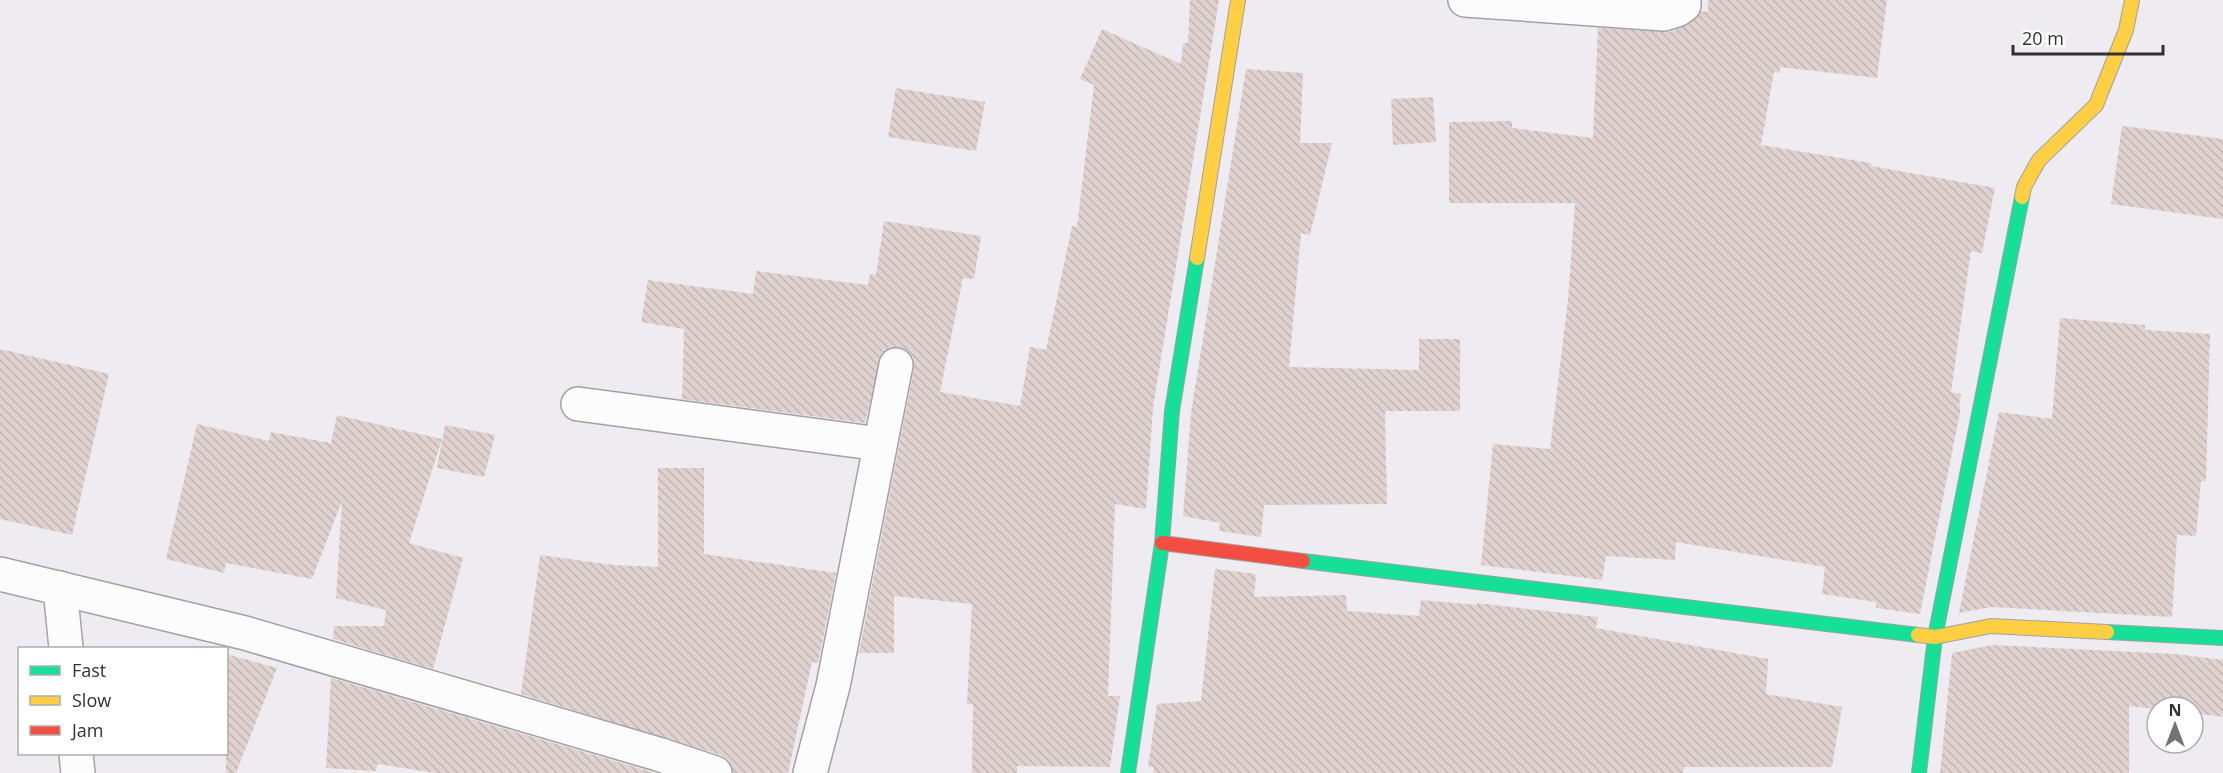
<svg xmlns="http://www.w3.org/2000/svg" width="2223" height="773" font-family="'Open Sans',sans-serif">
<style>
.building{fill:url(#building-back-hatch)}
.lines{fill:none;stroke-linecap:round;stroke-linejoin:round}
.street-casing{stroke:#a2a1a4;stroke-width:36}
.fast-casing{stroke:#a2a1a4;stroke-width:16}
.slow-casing{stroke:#a2a1a4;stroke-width:16}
.jam-casing{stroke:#a2a1a4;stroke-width:16}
.street{stroke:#fcfcfd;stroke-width:33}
.fast{stroke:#16e098;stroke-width:14}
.slow{stroke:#ffcf43;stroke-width:14}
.jam{stroke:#f24e42;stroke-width:14}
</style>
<defs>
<pattern id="building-back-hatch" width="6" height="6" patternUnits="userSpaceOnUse" patternTransform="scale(1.5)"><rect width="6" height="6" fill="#e0d2ce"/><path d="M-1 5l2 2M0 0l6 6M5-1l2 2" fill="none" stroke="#c1b5b2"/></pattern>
</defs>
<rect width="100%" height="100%" fill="#eeecf1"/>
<g class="building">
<path d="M1190 0H1219L1153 408 1146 509 1115 504 1108 696H1120L1110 767 1017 766V773H972L973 704H967L972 604 894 596V653H859L914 369 913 358 908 351 899 347 889 348 882 353 865 423 682 399 684 329 641 322 648 280 753 294 756 271 868 285 870 274 876 275 884 221 981 236 974 279 963 278 940 392 1020 406 1030 347 1046 350 1072 226 1077 227 1094 85 1080 79 1102 29 1181 64 1183 43H1188Z"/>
<path d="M1708 0H1887L1877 78 1780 67V73L1774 72 1761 145 1871 163V166L1995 188 1982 253 1971 251 1951 392 1961 394 1959 406 1961 407 1920 614 1876 608V602L1822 594 1825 567 1676 542 1675 560 1606 556 1602 580 1481 565 1493 444 1550 449 1568 300 1575 203H1449V122L1512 121V128L1593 138 1598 28 1670 32 1688 25 1701 11 1708 12Z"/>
<path d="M1246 69 1303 73 1300 143H1332L1310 235 1301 233 1289 367 1419 370V339H1460V411H1385L1387 504 1264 505 1261 537 1219 531 1220 523 1183 516 1191 413Z"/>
<path d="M896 88 985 102 976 151 888 137Z"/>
<path d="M1433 97 1436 142 1393 145 1391 99Z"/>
<path d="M2122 126 2223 139V219L2111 204Z"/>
<path d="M2060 318 2145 325V330L2210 334 2206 481H2201L2196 536 2177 535 2172 617 1992 607 1959 613 1999 412 2052 419Z"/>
<path d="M0 349 109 374 72 535 0 519Z"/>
<path d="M337 415 442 439 409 543 463 558 433 669 333 639 334 626H384L386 610 336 598 342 501 312 579 226 563 224 573 166 559 197 424 269 441 271 432 331 443Z"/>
<path d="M445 425 495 435 484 477 437 468Z"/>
<path d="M658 468H704V554L836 573 818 663 812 662 788 773H733L729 761 721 755 521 694 540 555 613 565 658 567Z"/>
<path d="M1215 569 1256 574 1254 597 1346 595 1347 611 1419 616 1421 600 1477 605V603L1598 617 1596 628 1768 659 1766 694 1842 707 1832 767H1684L1683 773H1153L1154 767H1148L1157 704 1201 701Z"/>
<path d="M1992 645 2175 654 2223 660V717L2193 713V707H2157V709L2129 706V773H1940L1952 653Z"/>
<path d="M226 654 277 668 236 773H226Z"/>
<path d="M331 678 652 772 656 773H436L377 764 376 771 326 768Z"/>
</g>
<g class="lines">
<defs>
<g id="street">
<path d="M1465 0 1664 14 1677 10 1684 5V0"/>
<path d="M578 404 880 444"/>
<path d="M0 574 245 633 658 754 715 773"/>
<path d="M60 588 66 648"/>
<path d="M76 754 78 773"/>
<path d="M810 773 833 686 896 365"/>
</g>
<g id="fast">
<path d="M1303 561 1918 635"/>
<path d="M2107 632 2223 638"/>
<path d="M1128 773 1162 543 1172 411 1197 258"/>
<path d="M1919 773 1935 637 2022 197"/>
</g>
<g id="slow">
<path d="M2022 197 2024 187 2039 160 2096 105 2126 30 2132 0"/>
<path d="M1197 258 1238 0"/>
<path d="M1918 635 1935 637 1991 626 2107 632"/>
</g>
<path id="jam" d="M1162 543 1303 561"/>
</defs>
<use href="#street" class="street-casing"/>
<use href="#fast" class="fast-casing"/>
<use href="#slow" class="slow-casing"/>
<use href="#jam" class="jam-casing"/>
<use href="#street" class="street"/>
<use href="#fast" class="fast"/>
<use href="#slow" class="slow"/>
<use href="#jam" class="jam"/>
</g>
<rect x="18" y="647" width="210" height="108" fill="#ffffff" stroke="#adadae" stroke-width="1.5"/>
<rect x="30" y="666" width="30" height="9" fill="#16e098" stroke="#adadae" stroke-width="1.5"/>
<text x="72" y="677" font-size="18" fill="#323134">Fast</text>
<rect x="30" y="696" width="30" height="9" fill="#ffcf43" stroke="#adadae" stroke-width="1.5"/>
<text x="72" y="707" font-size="18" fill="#323134">Slow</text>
<rect x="30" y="726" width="30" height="9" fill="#f24e42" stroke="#adadae" stroke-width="1.5"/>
<text x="72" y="737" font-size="18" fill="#323134">Jam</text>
<g transform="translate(2175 725)"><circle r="28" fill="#ffffff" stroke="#adadae" stroke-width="1.5"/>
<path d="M0-4.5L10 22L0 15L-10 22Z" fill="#747276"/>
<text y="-9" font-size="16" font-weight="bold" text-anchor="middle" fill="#323134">N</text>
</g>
<path d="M2013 45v9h150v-9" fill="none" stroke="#323134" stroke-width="3"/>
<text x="2022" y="45" font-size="18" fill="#323134" stroke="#ffffff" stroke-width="4.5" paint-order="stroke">20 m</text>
</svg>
